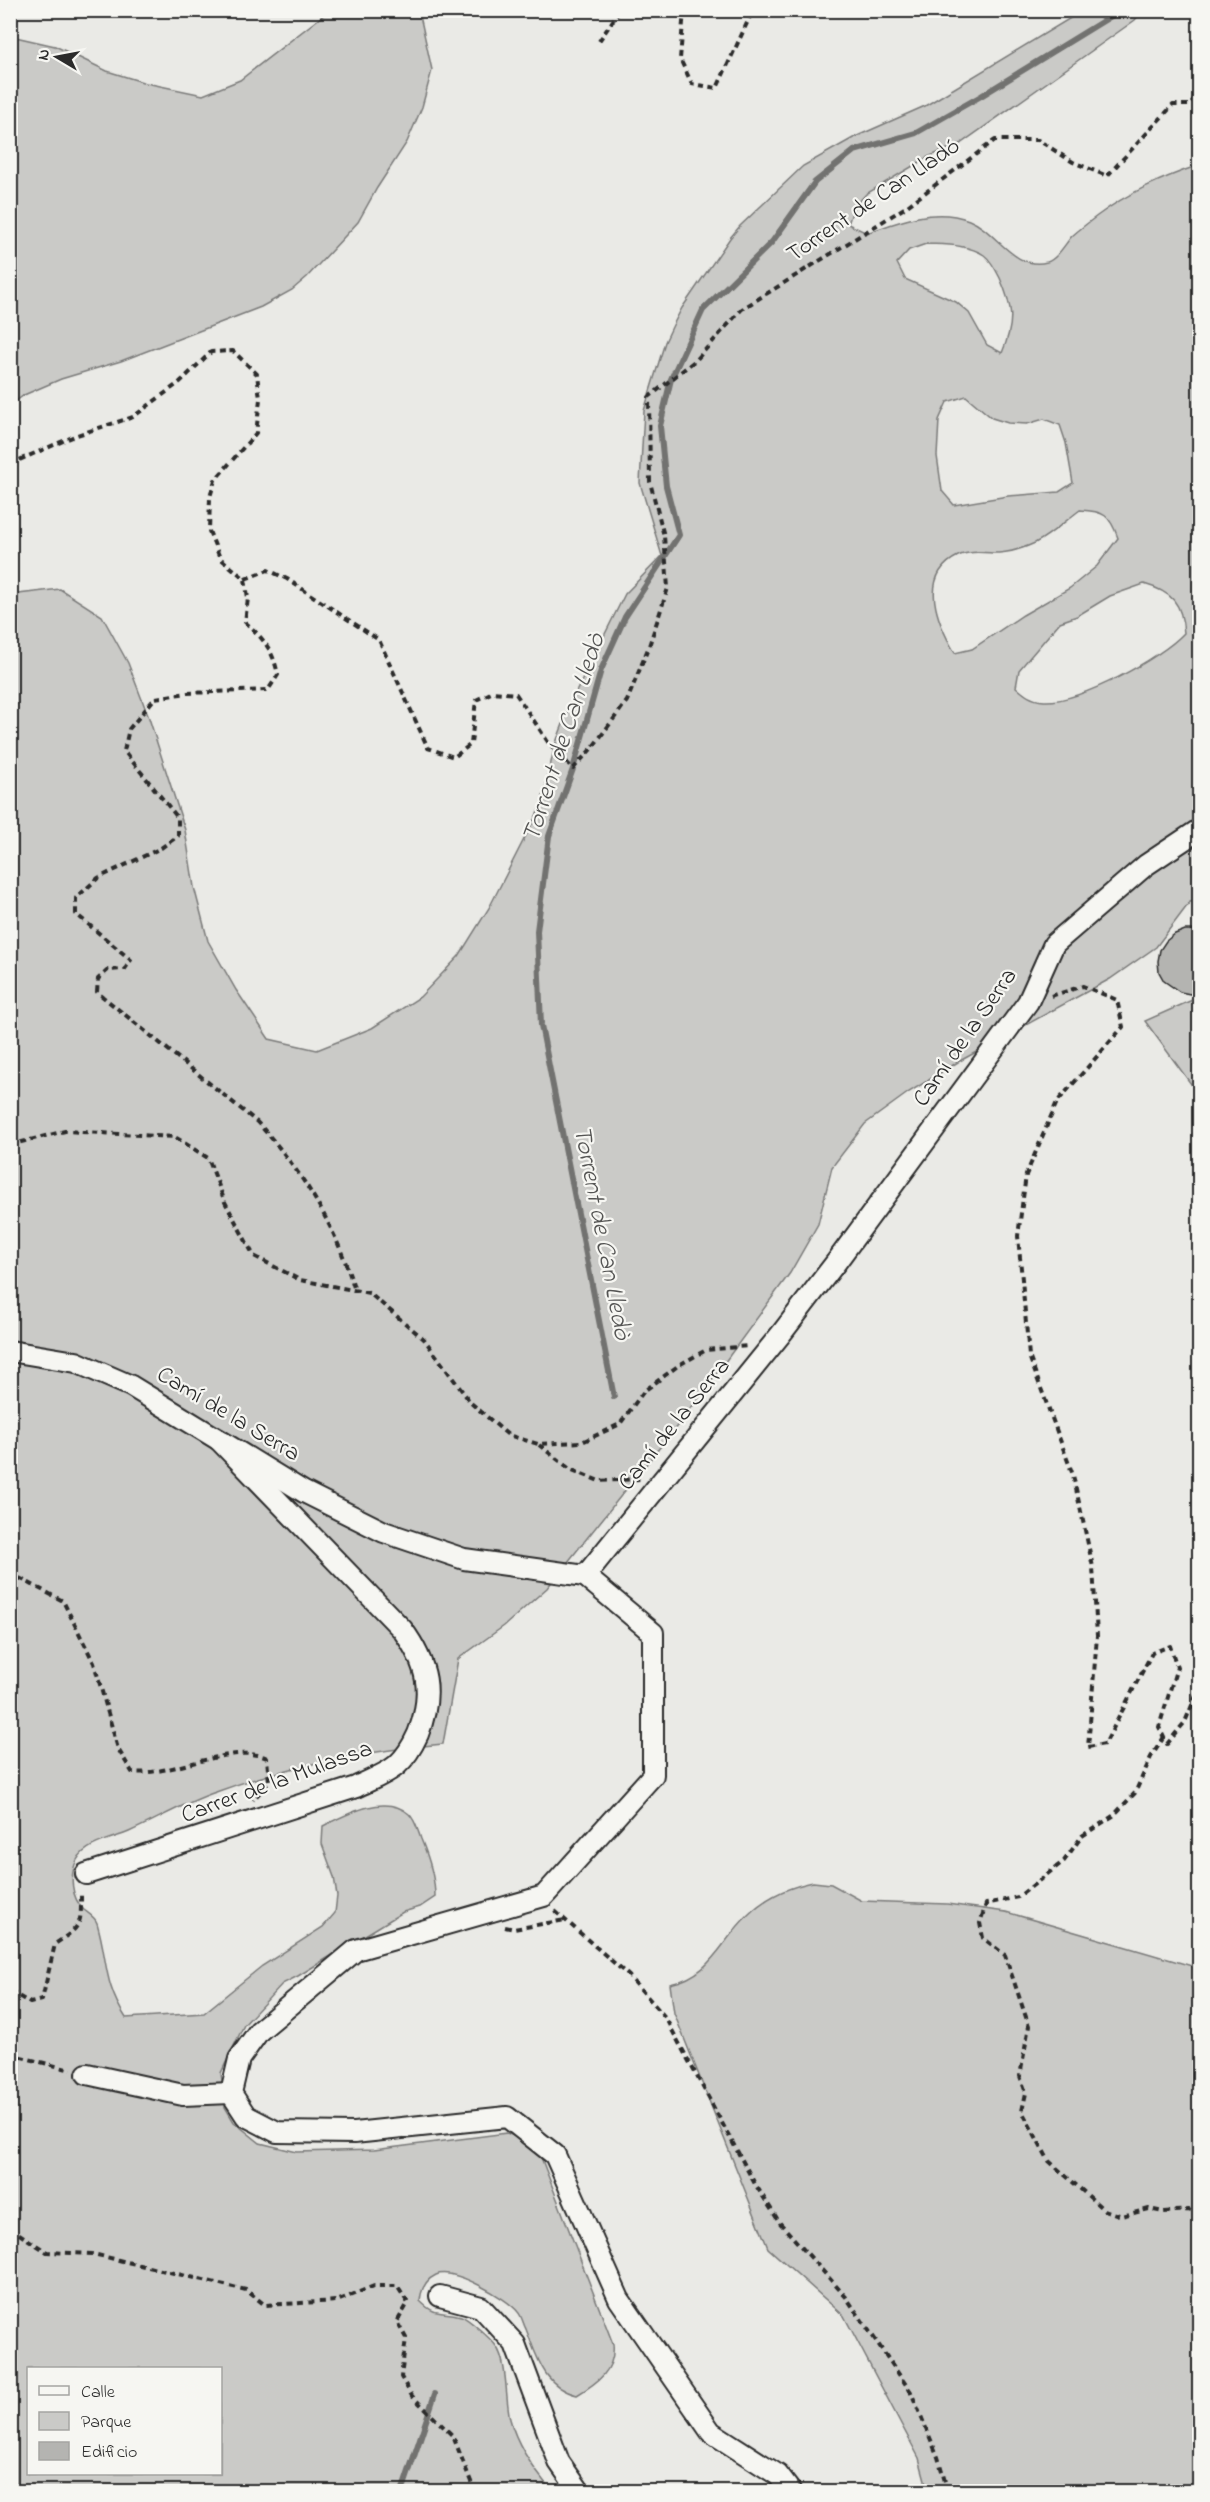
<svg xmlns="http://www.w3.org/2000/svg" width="1210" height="2502" font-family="'Indie Flower',sans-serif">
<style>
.green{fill:#cacac7;stroke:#7a7a79;stroke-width:1.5;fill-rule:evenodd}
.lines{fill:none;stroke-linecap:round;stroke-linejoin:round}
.stream{stroke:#727270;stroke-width:6}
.building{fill:#b4b4b1;stroke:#2b2b2b;stroke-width:1.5}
.minor-casing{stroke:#2b2b2b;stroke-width:24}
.path{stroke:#2b2b2b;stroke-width:4;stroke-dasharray:6 4.5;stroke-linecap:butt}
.minor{stroke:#f6f6f2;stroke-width:20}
.labels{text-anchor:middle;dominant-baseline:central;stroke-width:4.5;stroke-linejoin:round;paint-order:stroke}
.street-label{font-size:24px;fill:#2b2b2b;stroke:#f6f6f2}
.water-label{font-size:26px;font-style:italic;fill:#545453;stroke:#f6f6f2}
</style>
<rect width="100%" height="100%" fill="#eaeae6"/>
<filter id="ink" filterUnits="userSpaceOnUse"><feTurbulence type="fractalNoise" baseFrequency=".0167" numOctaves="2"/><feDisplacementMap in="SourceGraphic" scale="12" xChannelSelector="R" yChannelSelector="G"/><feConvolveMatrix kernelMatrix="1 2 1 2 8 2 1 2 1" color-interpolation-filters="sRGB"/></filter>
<g filter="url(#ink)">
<g class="green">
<path d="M330 10 419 11 432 70 422 107 407 142 377 188 358 222 307 277 292 290 261 307 121 361 61 379 24 395 11 405V36L55 46 107 71 146 83 203 95 240 80Z"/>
<path d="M1082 11H1142L1135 20 1121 30 960 144 928 157 866 194 854 207 848 224 867 233C899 221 935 207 969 220 997 231 1013 271 1047 262 1057 259 1065 244 1072 236 1080 229 1089 222 1097 216 1129 192 1162 178 1199 165V901L1190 902 1156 947 1110 979 958 1062 909 1092 865 1124 832 1167 818 1224 790 1273 689 1411 547 1588 504 1626 458 1659 443 1744C366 1751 289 1765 216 1792 186 1802 158 1819 129 1832 113 1839 86 1843 77 1860 69 1875 71 1898 84 1910 89 1914 95 1917 97 1923 108 1960 103 1983 126 2018L204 2013 262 1966 323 1927 335 1913 337 1896 334 1877 322 1844 323 1826C347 1814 385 1793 409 1814 415 1819 418 1831 421 1839 429 1858 435 1876 435 1897L420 1907 403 1912 298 1976 282 1984 244 2025 221 2073 225 2107 234 2122 260 2143 297 2152 374 2150 507 2133 537 2147 613 2344C616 2370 597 2383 577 2395 544 2387 537 2357 526 2329 523 2324 522 2316 518 2312 507 2298 453 2267 436 2275 425 2280 421 2289 420 2301 437 2318 441 2310 461 2316 468 2318 492 2340 496 2346 508 2363 505 2399 510 2419 517 2446 534 2470 552 2491H11L10 595 60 589 102 616 128 663 149 718 185 830 194 887 208 941 236 990 269 1039 317 1050 372 1028 420 997 459 956 489 908 541 806 555 745 573 698 625 594 662 556 640 483 644 411 665 342 673 325 682 308 730 238 740 226 803 166 855 137 925 106ZM926 244C945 245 968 244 984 255 991 260 996 270 1000 278 1013 308 1015 322 1002 353L987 345 969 313 956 302 905 279 897 263 909 250ZM966 396 992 418 1008 423 1027 424 1044 419 1060 425 1066 443 1073 483 1059 492 1008 496 954 505 942 491 937 456 939 420 947 402ZM1080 510C1104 511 1110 515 1118 538L1097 566 1070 588 1023 615 972 649 955 653C938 624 917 576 958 556 969 550 987 553 999 553 1011 552 1024 548 1035 543 1051 535 1065 521 1080 510ZM1144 584C1172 592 1182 603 1184 633 1161 658 1079 703 1044 701 1031 700 1025 695 1016 687L1019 670 1060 622 1077 616 1110 596ZM28 2368H220V2474H28Z"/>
<path d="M1199 997V1095L1145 1021Z"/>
<path d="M813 1882 831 1884 862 1901 947 1904 1006 1912 1199 1968V2491H928L919 2458 844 2316 768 2248 674 2013 670 1984C711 1976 720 1942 748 1915 766 1897 788 1887 813 1882Z"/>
</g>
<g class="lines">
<g class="stream">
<path d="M614 1397 541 1025 537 931 549 836 573 769 601 670 625 617 679 535 666 486 660 426 671 379 703 310 772 242 815 182 854 151 916 133 981 96 1121 10"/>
<path d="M402 2492 435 2394"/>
</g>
</g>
<path class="building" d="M1185 930H1200V992L1190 994 1180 992 1164 981 1159 972 1158 961 1160 950 1166 941 1175 934Z"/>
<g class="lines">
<defs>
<g id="minor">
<path d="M10 1351 76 1362 131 1386 304 1492 384 1532 464 1559 585 1576"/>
<path d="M585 1576 653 1633V1775L544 1896 356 1950 259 2031 239 2059 231 2093 246 2116 277 2132 354 2133 507 2117 555 2155 619 2299 711 2432 778 2475 791 2492"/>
<path d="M585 1576 781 1334 837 1261 1028 1002 1054 944 1146 865 1200 829"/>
<path d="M86 1874 356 1787C370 1780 385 1775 397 1765 406 1757 413 1745 418 1734 434 1693 428 1664 402 1629L219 1440"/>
<path d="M87 2074 183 2095 231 2093"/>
<path d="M440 2296 481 2307 515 2344 559 2462 580 2492"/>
</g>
</defs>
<use href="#minor" class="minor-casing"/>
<g class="path">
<path d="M684 10 680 59 692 84 717 88 753 10"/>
<path d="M599 41 620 10"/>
<path d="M10 464 77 435 133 417 180 382 211 352 233 351 257 374 260 399 256 433 215 480 210 497 209 531 220 558 245 579 248 598 245 622C264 639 273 650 278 675L268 690 187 693 155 698 129 729 124 751 178 818V836L161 848 98 878 76 898V914L131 960 125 969 108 970 98 979 97 992 257 1122C303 1172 336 1226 355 1291"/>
<path d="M245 579 268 570 287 579 379 640 428 748 454 757 471 744 476 700 493 692 516 694 548 742 573 769 592 748 627 701 649 646 668 588 664 536 650 482 649 397 697 359 742 309 906 207 995 140H1038L1073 162 1107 176 1173 105H1189L1200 93"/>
<path d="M1051 996 1083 986 1117 1000 1123 1027 1057 1102 1026 1175 1018 1236 1029 1356 1073 1475 1093 1567 1097 1636 1088 1747 1105 1744 1152 1653 1170 1646 1177 1667 1159 1727 1167 1744 1185 1722 1200 1686"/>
<path d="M10 1145 65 1131 175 1137 208 1158 225 1202 254 1256 300 1280 369 1293 424 1339 471 1403 508 1435 538 1444 582 1442 620 1424 644 1391 679 1365 706 1350 748 1346"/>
<path d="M539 1445 570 1469 599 1481 640 1479"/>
<path d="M10 1573 63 1601 94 1663 118 1749 132 1772C171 1777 232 1742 267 1758L269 1782 253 1800"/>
<path d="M1164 1737 1151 1757 1135 1793 1113 1816 1082 1836 1064 1861 1018 1897 986 1904 980 1923 983 1938 1005 1955 1029 2026 1020 2076 1026 2093 1022 2111 1049 2161 1104 2210 1122 2216 1149 2209 1163 2212 1189 2210 1200 2216"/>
<path d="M555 1911 629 1976 665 2017 755 2184 780 2223 846 2297 911 2392 938 2457 948 2492"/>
<path d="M505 1927 514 1929 565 1920"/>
<path d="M10 1991 30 2003 42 2000 55 1944C83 1925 81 1925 81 1891"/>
<path d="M10 2054 71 2070"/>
<path d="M10 2228 47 2252 93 2254 246 2290 265 2305 337 2301 374 2286H397L408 2303 397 2322 406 2338 401 2377 412 2396 453 2436 475 2492"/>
</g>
<use href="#minor" class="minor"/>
</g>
</g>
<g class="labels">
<g class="street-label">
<text transform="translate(874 201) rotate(-34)">Torrent de Can Lladó</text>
<text transform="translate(966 1038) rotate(-55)">Camí de la Serra</text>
<text transform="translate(228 1415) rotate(31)">Camí de la Serra</text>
<text transform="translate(675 1425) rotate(-51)">Camí de la Serra</text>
<text transform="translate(277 1783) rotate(-20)">Carrer de la Mulassa</text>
</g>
<g class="water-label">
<text transform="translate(565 738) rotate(-72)">Torrent de Can Lledò</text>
<text transform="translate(601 1233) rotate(79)">Torrent de Can Lledò</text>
</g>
</g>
<rect width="1210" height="2502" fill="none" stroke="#f6f6f2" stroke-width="36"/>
<rect x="18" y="18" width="1174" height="2466" fill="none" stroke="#2b2b2b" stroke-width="2" filter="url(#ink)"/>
<rect x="27" y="2367" width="195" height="108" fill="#f6f6f2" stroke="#a5a5a2" stroke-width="1.5"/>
<rect x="39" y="2386" width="30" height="9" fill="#f6f6f2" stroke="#a5a5a2" stroke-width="1.5"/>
<text x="81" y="2397" font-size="18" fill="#2b2b2b">Calle</text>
<rect x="39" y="2412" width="30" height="18" fill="#cacac7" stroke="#a5a5a2" stroke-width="1.5"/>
<text x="81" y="2427" font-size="18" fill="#2b2b2b">Parque</text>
<rect x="39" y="2442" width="30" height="18" fill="#b4b4b1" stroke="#a5a5a2" stroke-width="1.5"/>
<text x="81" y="2457" font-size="18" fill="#2b2b2b">Edificio</text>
<g transform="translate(57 57) rotate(280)" stroke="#f6f6f2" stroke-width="4.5" paint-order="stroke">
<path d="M0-4.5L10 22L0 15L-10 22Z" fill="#2b2b2b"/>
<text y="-9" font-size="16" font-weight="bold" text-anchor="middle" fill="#2b2b2b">N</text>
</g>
</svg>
